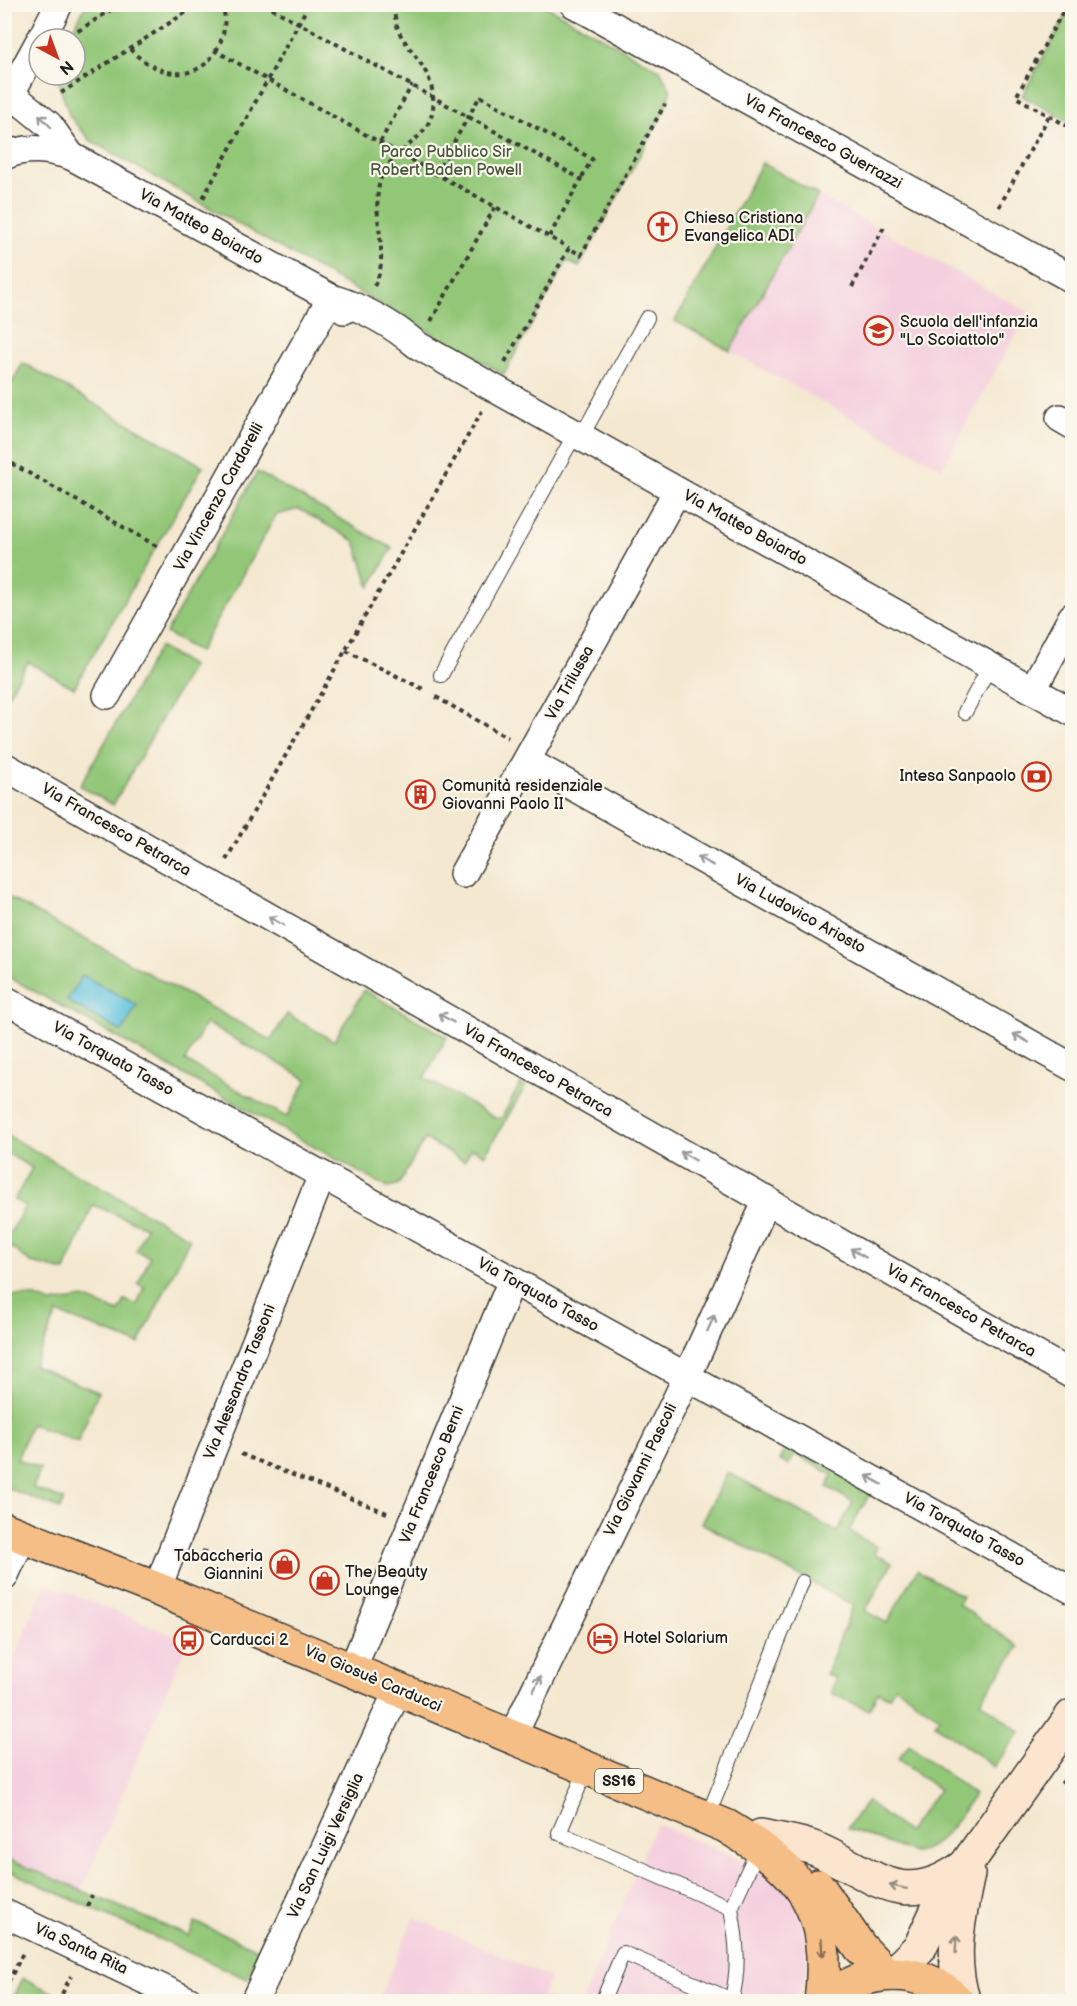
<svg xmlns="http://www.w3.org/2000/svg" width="1077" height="2006" font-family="'Balsamiq Sans',sans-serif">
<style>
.built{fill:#f4cfde}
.green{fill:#93c778;stroke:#58724a;stroke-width:1.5;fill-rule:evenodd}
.water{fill:#5fc2de;stroke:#3e6f7d;stroke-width:1.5}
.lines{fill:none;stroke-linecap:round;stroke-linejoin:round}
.lane-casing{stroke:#3c3b37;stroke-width:16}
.street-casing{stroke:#3c3b37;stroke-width:30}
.secondary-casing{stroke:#3c3b37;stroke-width:36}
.primary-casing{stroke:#3c3b37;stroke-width:36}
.path{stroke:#3c3b37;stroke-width:4;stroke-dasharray:4.5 4.5;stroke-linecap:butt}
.lane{stroke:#fff;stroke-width:14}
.street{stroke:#fff;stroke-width:27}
.secondary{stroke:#fbe5cf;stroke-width:33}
.primary{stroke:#f6be87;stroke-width:33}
.oneway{stroke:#999}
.oneway2{stroke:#978b7e}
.oneway3{stroke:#896d52}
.labels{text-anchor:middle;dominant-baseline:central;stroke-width:4.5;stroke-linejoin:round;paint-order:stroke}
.shield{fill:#fbf7ec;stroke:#5f5e5a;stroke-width:1.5}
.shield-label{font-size:15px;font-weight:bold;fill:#1c1c1c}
.street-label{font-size:16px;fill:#1c1c1c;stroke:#fbf7ec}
.park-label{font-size:16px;fill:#46583c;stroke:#fbf7ec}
.poi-label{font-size:16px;fill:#1c1c1c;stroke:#fbf7ec;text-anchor:start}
</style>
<rect width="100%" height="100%" fill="#fbf7ec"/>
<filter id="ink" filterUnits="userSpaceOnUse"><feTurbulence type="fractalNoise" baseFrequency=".0167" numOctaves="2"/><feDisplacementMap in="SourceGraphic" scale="12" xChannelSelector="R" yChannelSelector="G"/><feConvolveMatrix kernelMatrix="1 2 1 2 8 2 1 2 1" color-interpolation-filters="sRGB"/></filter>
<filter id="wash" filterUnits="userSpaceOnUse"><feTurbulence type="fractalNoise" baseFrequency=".008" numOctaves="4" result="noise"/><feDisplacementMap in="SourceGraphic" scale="24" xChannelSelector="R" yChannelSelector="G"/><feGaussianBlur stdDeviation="1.35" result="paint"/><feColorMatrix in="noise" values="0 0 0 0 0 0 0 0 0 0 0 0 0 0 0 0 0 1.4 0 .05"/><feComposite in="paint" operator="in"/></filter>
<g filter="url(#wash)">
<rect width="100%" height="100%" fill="#f4e8d0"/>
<g class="built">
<path d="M818 195 1028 312 942 468 730 351Z"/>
<path d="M45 1583 188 1641 81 1891 5 1858V1681Z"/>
<path d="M656 1824 761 1868 780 1885 797 1907 805 1932 807 1974 794 2001 582 2002Z"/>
<path d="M414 1917 550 1978 542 1996 556 2001H378Z"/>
</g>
<g class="green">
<path d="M542 4 660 70 671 91 665 109 579 267 567 261 504 374 91 141 70 117 58 81V75H75V39H68L86 5Z"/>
<path d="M1072 5V117L1070 122 1022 96Z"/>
<path d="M762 163 818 195 730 351 675 321Z"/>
<path d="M23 363 203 466 74 688 28 662 5 700V394Z"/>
<path d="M257 472 392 548 370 587 355 541 299 509 276 515 199 652 166 633Z"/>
<path d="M159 647 192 666 113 805 80 786Z"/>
<path d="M4 895 271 1040 287 1014 334 1041 364 990 447 1037 424 1078 497 1119 502 1117 520 1084 525 1087 485 1155 472 1148 464 1161 425 1139 399 1184 388 1188 5 975ZM206 1023 307 1079 287 1117 185 1061Z"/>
<path d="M5 1134 190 1238 139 1344 57 1313 34 1366 98 1392 78 1442 31 1424 17 1459 41 1469 33 1488 64 1500 60 1509 5 1487V1295L36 1297 51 1303 84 1298 119 1312 125 1300 137 1305 144 1287 138 1284 150 1257 136 1251 146 1227 93 1205 65 1271 31 1263 5 1242 25 1206 14 1200 32 1168 5 1152Z"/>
<path d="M789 1443 873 1488 849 1531 877 1547 874 1553 892 1563 865 1611 887 1623 917 1570 962 1596 958 1604 1019 1647 980 1701 1020 1732 994 1767 935 1724 939 1717 895 1686 889 1697 878 1692 869 1710 830 1693 836 1678 826 1674 853 1605 701 1523 728 1472 837 1532 853 1502 827 1487 833 1475 795 1454 788 1465 779 1460Z"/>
<path d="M909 1745 974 1795C958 1817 943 1848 914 1853L847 1828 867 1801 907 1832 939 1790 898 1759Z"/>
<path d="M5 1858 189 1936 195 1922 260 1950 247 1979 5 1869Z"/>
<path d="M23 1978 53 1993 49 2001H12Z"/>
</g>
<path class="water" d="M82 975 137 1005 122 1032 67 1001Z"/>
</g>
<g filter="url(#ink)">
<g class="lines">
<defs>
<g id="lane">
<path d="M581 437 647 318"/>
<path d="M441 675 575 434"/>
<path d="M965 712 990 666"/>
<path d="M587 1768 559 1833 731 1908C737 1941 740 1969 731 2002"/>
<path d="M707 1818 802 1582"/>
<path d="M731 1908 759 1847"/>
<path d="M607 2002 603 2000 623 1953 732 2000"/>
</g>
<g id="street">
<path d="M574 4 1072 279"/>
<path d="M41 39 59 4"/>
<path d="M11 94 49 125 71 156"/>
<path d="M4 106 39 42"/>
<path d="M4 156C27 146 48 149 71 156L331 298 344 310"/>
<path d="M331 298C364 308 391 323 417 345L1072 712"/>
<path d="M1060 418 1072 425"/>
<path d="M1033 689 1072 617"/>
<path d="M107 695 331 298"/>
<path d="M527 761 1072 1067"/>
<path d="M4 766 1072 1375"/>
<path d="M463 874 677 491"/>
<path d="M4 999 1072 1590"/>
<path d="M4 1577 23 1536"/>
<path d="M157 1589 322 1175"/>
<path d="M352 1670 512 1280"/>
<path d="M512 1737 687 1377 767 1200"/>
<path d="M4 1913 191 2002"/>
<path d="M254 2002 398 1690"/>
</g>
<g id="secondary">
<path d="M761 1836C779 1840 798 1842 816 1849 872 1873 901 1911 961 1869"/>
<path d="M893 1974 920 1947 944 1896 1072 1716"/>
<path d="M964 2002C949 1959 959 1917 968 1874"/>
</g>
<g id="primary">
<path d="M4 1529 157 1589 726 1826C803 1872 832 1908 821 2002"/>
<path d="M818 1886 860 1947 886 1974"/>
<path d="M823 2002C862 1968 921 1962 958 2002"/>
</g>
</defs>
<use href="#lane" class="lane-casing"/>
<use href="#street" class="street-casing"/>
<use href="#secondary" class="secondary-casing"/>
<use href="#primary" class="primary-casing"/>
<g class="path">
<path d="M264 4 581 179 549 237"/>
<path d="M1067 4 1016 97 1071 128 1072 124"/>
<path d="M78 31 120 4"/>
<path d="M130 49C153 74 194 87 216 51L569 248"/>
<path d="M216 51C225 35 226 23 223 4"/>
<path d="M61 93 199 4"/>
<path d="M380 142 412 85"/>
<path d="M436 174 480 96 592 159 581 179"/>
<path d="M203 198 309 4"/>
<path d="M999 207 1049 116"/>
<path d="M374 286C392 256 369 213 381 178 392 146 438 140 433 96 431 74 418 60 406 43 397 32 395 19 393 4"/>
<path d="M852 287 884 227"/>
<path d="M431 321 495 207"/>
<path d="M505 362 569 248 581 255 665 104"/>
<path d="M4 459 160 548"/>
<path d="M346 651 425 690"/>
<path d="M436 697 508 738"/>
<path d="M226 860 482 411"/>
<path d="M241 1454 387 1513"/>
<path d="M202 1551 213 1555 214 1553"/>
<path d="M1061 1781 1072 1789"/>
<path d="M87 1906 92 1895"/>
<path d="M4 1990 23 1953"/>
<path d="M58 2002 71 1976"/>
</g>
<use href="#lane" class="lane"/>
<use href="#street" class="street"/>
<use href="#secondary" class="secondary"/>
<use href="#primary" class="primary"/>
</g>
<defs><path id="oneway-shaft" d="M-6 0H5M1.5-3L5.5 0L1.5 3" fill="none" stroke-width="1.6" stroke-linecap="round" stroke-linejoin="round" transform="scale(1.5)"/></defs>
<g class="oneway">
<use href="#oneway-shaft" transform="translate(45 121) rotate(-134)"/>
<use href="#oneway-shaft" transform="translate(705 861) rotate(-151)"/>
<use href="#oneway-shaft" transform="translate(276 921) rotate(-150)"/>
<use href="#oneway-shaft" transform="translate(446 1018) rotate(-150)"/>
<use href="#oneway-shaft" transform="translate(1021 1038) rotate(-151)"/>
<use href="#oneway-shaft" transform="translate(688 1156) rotate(-150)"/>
<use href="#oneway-shaft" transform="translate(858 1253) rotate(-150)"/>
<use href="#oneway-shaft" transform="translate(711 1323) rotate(-66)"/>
<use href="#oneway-shaft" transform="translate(874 1480) rotate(-151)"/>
<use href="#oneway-shaft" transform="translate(537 1684) rotate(-64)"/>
</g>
<g class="oneway2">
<use href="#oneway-shaft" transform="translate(898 1887) rotate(-168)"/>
<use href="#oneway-shaft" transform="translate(956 1944) rotate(-88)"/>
</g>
<use class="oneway3" href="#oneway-shaft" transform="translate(822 1948) rotate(86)"/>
</g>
<defs>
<symbol id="church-ring" viewBox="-11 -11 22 22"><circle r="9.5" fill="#fbf7ec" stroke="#c8321e" stroke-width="1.5"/><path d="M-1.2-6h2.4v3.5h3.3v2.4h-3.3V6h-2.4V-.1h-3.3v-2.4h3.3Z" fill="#c8321e"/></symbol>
<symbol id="school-ring" viewBox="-11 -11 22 22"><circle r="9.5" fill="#fbf7ec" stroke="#c8321e" stroke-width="1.5"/><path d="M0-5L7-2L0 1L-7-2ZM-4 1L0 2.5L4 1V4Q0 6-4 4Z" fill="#c8321e"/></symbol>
<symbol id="bank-ring" viewBox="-11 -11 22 22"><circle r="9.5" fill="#fbf7ec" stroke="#c8321e" stroke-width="1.5"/><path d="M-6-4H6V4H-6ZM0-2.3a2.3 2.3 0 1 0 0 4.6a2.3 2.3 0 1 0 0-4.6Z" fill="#c8321e"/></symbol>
<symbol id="building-ring" viewBox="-11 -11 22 22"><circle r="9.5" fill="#fbf7ec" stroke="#c8321e" stroke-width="1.5"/><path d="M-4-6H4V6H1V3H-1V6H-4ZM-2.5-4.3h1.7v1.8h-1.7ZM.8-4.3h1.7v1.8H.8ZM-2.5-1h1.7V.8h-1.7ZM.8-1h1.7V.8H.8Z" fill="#c8321e"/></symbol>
<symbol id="shop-ring" viewBox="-11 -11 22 22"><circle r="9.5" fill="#fbf7ec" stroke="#c8321e" stroke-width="1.5"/><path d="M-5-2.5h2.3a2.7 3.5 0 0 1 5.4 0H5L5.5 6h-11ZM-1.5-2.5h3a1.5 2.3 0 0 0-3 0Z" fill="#c8321e"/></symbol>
<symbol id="hotel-ring" viewBox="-11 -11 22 22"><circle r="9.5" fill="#fbf7ec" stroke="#c8321e" stroke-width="1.5"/><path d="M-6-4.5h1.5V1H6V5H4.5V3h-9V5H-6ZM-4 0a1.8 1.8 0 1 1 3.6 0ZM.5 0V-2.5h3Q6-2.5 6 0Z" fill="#c8321e"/></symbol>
<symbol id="bus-ring" viewBox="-11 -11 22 22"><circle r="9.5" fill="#fbf7ec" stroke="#c8321e" stroke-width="1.5"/><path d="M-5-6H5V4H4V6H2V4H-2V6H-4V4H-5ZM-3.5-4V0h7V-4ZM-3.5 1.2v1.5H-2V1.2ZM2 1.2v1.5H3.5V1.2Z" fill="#c8321e"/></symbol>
</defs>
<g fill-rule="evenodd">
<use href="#church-ring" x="646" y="210" width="33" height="33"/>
<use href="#school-ring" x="862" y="314" width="33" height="33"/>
<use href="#bank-ring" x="1020" y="760" width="33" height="33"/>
<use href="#building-ring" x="404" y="778" width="33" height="33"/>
<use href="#shop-ring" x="268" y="1548" width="33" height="33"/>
<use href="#shop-ring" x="308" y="1564" width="33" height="33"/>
<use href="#hotel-ring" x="586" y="1622" width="33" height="33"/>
<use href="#bus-ring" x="172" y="1624" width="33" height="33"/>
</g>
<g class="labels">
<rect class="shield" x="595" y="1769" width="48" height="24" rx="4.5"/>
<g class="shield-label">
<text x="619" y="1781">SS16</text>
</g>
<g class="street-label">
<text transform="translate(823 142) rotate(29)">Via Francesco Guerrazzi</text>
<text transform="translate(201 227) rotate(29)">Via Matteo Boiardo</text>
<text transform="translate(219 497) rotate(-61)">Via Vincenzo Cardarelli</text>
<text transform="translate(745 528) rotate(29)">Via Matteo Boiardo</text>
<text transform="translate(570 683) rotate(-61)">Via Trilussa</text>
<text transform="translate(116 830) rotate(30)">Via Francesco Petrarca</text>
<text transform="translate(800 914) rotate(29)">Via Ludovico Ariosto</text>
<text transform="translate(113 1059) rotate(29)">Via Torquato Tasso</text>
<text transform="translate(538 1071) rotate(30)">Via Francesco Petrarca</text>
<text transform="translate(538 1295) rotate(29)">Via Torquato Tasso</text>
<text transform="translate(961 1311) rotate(30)">Via Francesco Petrarca</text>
<text transform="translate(240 1382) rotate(-68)">Via Alessandro Tassoni</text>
<text transform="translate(641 1470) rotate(-64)">Via Giovanni Pascoli</text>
<text transform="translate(432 1475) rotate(-68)">Via Francesco Berni</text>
<text transform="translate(964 1530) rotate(29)">Via Torquato Tasso</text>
<text transform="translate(373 1679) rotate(23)">Via Giosuè Carducci</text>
<text transform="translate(326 1846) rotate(-65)">Via San Luigi Versiglia</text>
<text transform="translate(81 1949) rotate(25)">Via Santa Rita</text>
</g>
<g class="park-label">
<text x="446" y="152">Parco Pubblico Sir<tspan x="446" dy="18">Robert Baden Powell</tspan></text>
</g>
<g class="poi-label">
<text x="684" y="218">Chiesa Cristiana<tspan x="684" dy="18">Evangelica ADI</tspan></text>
<text x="900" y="322">Scuola dell'infanzia<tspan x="900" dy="18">"Lo Scoiattolo"</tspan></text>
<text x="1016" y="776" text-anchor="end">Intesa Sanpaolo</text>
<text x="442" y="786">Comunità residenziale<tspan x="442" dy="18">Giovanni Paolo II</tspan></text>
<text x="263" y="1556" text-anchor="end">Tabaccheria<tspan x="263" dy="18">Giannini</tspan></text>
<text x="345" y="1572">The Beauty<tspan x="345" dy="18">Lounge</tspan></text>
<text x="623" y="1638">Hotel Solarium</text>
<text x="210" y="1640">Carducci 2</text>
</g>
</g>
<rect width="1077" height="2006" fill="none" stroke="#fbf7ec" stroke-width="24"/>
<g transform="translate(57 57) rotate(139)"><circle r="28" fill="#fbf7ec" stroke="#a29f99" stroke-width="1.5"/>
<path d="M0-4.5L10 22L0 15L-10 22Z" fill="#c8321e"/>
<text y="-9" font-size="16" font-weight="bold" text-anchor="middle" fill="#1c1c1c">N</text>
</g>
</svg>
